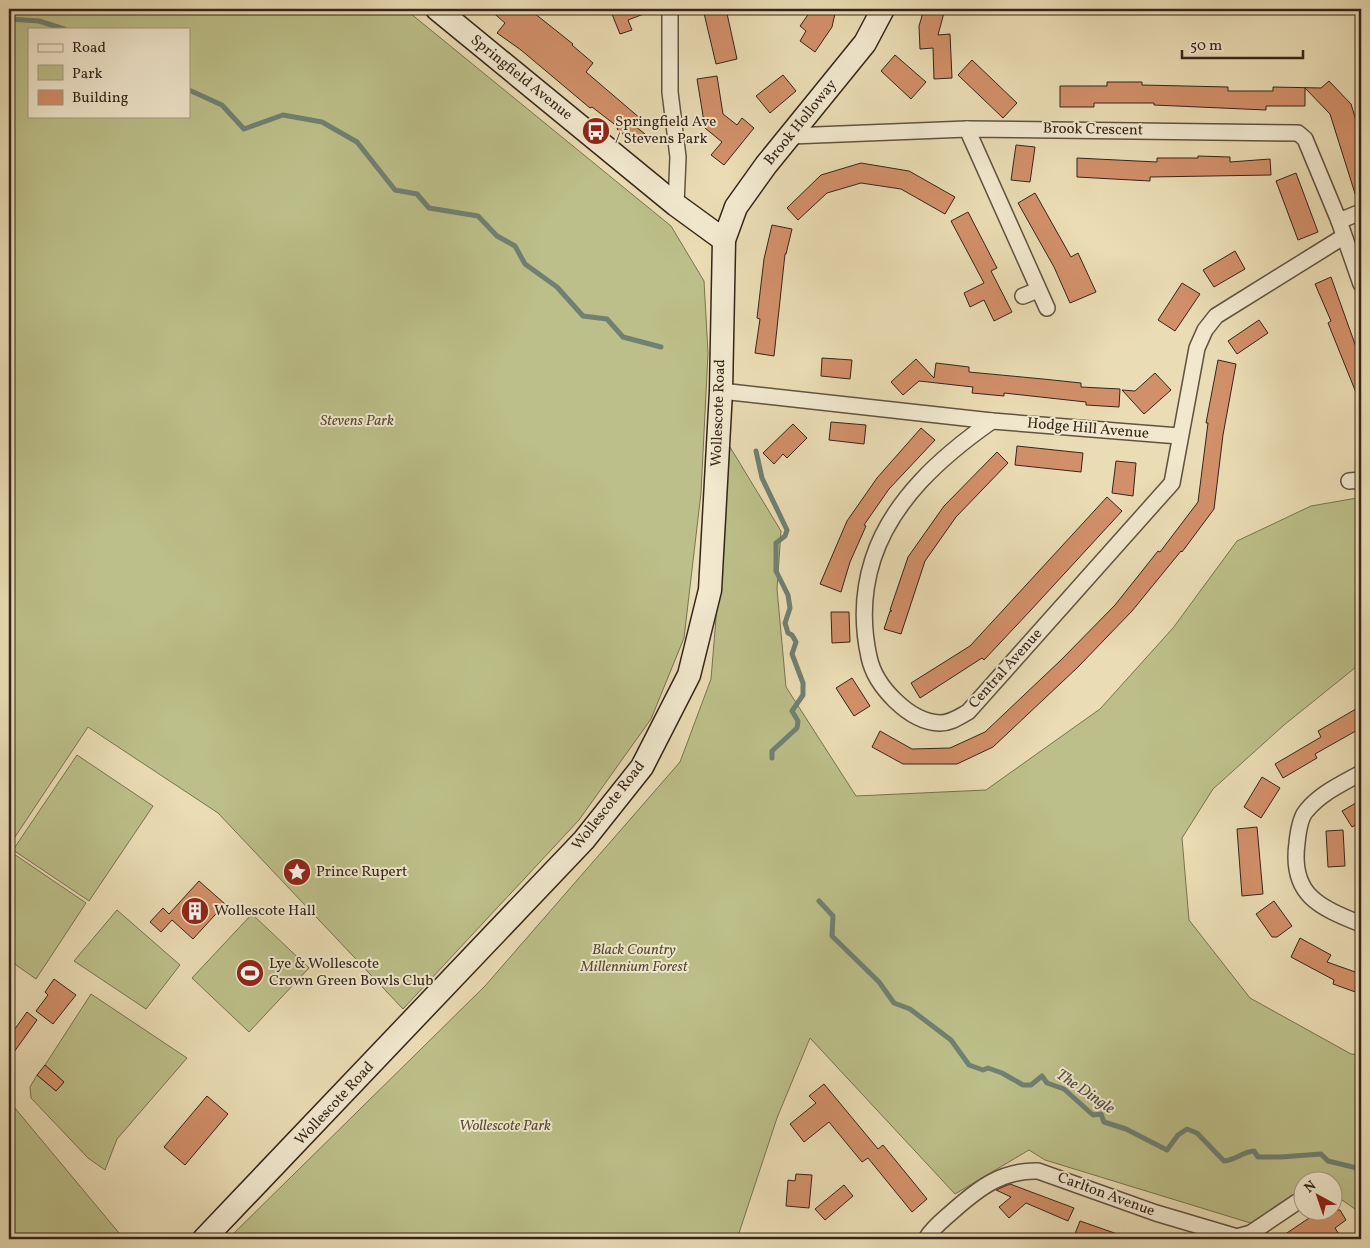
<svg xmlns="http://www.w3.org/2000/svg" width="1370" height="1248" font-family="Vollkorn,serif">
<style>
.green{fill:#bcbf89;stroke:#787252;fill-rule:evenodd}
.lines{fill:none;stroke-linecap:round;stroke-linejoin:round}
.stream{stroke:#708073;stroke-width:5}
.building{fill:#d2906a;stroke:#35251a}
.street-casing{stroke:#625340;stroke-width:18}
.secondary-casing{stroke:#35251a;stroke-width:25}
.street{stroke:#f1e8ce;stroke-width:15}
.secondary{stroke:#f1e8ce;stroke-width:22}
.labels{text-anchor:middle;dominant-baseline:central;stroke-width:4;stroke-linejoin:round;paint-order:stroke}
.street-label{font-size:15px;fill:#35251a;stroke:#f1e8ce}
.poi-label{font-size:15px;fill:#35251a;stroke:#f1e8ce;text-anchor:start}
.park-label{font-size:15px;font-style:italic;fill:#574c36;stroke:#f1e8ce}
.water-label{font-size:16px;font-style:italic;fill:#4e4b3f;stroke:#f1e8ce}
</style>
<rect width="100%" height="100%" fill="#eadcb4"/>
<filter id="stains"><feTurbulence type="fractalNoise" baseFrequency=".004" numOctaves="4"/><feColorMatrix values="0 0 0 0 .2 0 0 0 0 .09 0 0 0 0 .02 0 0 0 .5 -.17"/></filter>
<radialGradient id="worn" r=".72"><stop offset=".6" stop-color="#630" stop-opacity="0"/><stop offset="1" stop-color="#630" stop-opacity=".3"/></radialGradient>
<g class="green">
<path d="M9 9H405L671 226 704 281 708 353 701 493 684 638 651 719 579 820 403 1009 218 813 88 727 9 846ZM29 29H189V116H29Z"/>
<path d="M730 447 781 531 777 589 786 687 856 796 986 790 1100 709 1173 628 1237 541 1311 506 1357 498 1361 494V663L1284 725 1213 789 1182 838 1189 920 1250 998 1351 1054 1361 1055V1213L1339 1198H1333L1332 1180H1302V1192L1290 1199 1257 1225 1045 1160 1029 1150 955 1194 810 1038 777 1118 737 1239H228L485 986 680 762 711 679Z"/>
<path d="M77 755 153 806 89 901 13 850Z"/>
<path d="M11 852 86 903 36 979 9 960V855Z"/>
<path d="M117 910 180 965 146 1009 74 961Z"/>
<path d="M252 914 309 968 249 1032 192 978Z"/>
<path d="M91 994 187 1058 117 1139 105 1170 88 1158 31 1098 30 1087 37 1075 56 1091 64 1082 45 1065Z"/>
<path d="M9 1101 124 1239H9Z"/>
</g>
<g class="lines">
<g class="stream">
<path d="M9 19 39 21 64 29"/>
<path d="M189 90 222 105 244 129 283 115 322 122 357 142 395 190 417 194 429 208 478 216 497 236 515 246 525 264 557 287 583 316 607 319 623 337 661 347"/>
<path d="M756 451 762 478 787 530 785 536 776 543V571L788 595 790 608 785 623 788 633 792 635 796 642 792 654 803 683V695L792 711 798 721 797 728 772 751V758"/>
<path d="M819 901 833 916 832 936 879 982 894 1003 910 1009 951 1040 969 1065 983 1070 988 1068 1002 1073 1023 1085H1031L1042 1076 1047 1083 1064 1089 1093 1115 1101 1114 1104 1122 1126 1129 1167 1150 1178 1135 1187 1129 1197 1133 1224 1161C1236 1160 1242 1152 1254 1151L1258 1157H1281L1321 1154 1328 1161 1361 1169"/>
</g>
</g>
<g class="building">
<path d="M489 9H529L573 44 572 45 593 63 586 72 641 119 635 126 645 134 635 145 617 129 618 127 592 107 590 108 521 50 497 33 505 23Z"/>
<path d="M610 9H653L654 10 628 20 632 30 620 34Z"/>
<path d="M703 9H726L737 59 716 64Z"/>
<path d="M812 9H836L832 27 815 52 800 41 806 31 800 26Z"/>
<path d="M924 9H945L938 35 950 34 952 78 934 79 933 48 920 49 919 26Z"/>
<path d="M895 55 926 82 911 99 881 71Z"/>
<path d="M972 60 1017 103 1003 118 958 75Z"/>
<path d="M783 75 796 91 770 113 756 96Z"/>
<path d="M717 76 723 114 737 125 742 118 754 128 724 165 711 155 722 142 705 128 697 79Z"/>
<path d="M1329 81 1351 104 1361 137V203H1358L1330 114 1305 88V106H1266V110L1154 105V103H1094V107H1060V86H1107V82H1142V85L1228 87V91H1273V87L1321 88Z"/>
<path d="M1016 145 1035 147 1030 182 1011 180Z"/>
<path d="M1198 156 1230 157V162L1270 159 1271 175 1150 177V181L1077 177V158L1157 162V158H1198Z"/>
<path d="M861 163 909 171 955 197 945 214 901 189 861 183 827 193 798 220 787 208 821 175Z"/>
<path d="M1296 173 1318 232 1298 240 1276 181Z"/>
<path d="M1035 193 1071 257 1078 253 1096 292 1070 303 1054 267 1018 203Z"/>
<path d="M968 212 997 268 991 271 1012 312 994 321 984 300 970 307 964 293 984 283 951 221Z"/>
<path d="M772 225 792 229 786 254H785L774 356 755 353 760 319 757 318 764 259Z"/>
<path d="M1235 251 1245 269 1214 287 1203 270Z"/>
<path d="M1331 277 1361 361V405L1328 323 1331 321 1315 284Z"/>
<path d="M1182 283 1200 294 1175 331 1158 320Z"/>
<path d="M1259 320 1268 333 1237 354 1228 341Z"/>
<path d="M822 358 852 360 850 379 821 376Z"/>
<path d="M916 359 934 378 936 363 969 367V372L1043 379 1081 383V387L1120 389 1119 407 1086 405V402L1004 393V396L972 393 973 387 919 381 903 395 891 382Z"/>
<path d="M1218 360 1236 364 1223 435 1214 509 1182 552 1181 551 1132 611 1078 667 993 747 957 764H903L872 747 880 731 912 749 950 748 985 732 1061 660 1115 605 1158 551 1160 552 1198 502 1208 423H1206Z"/>
<path d="M1155 373 1171 390 1144 414 1122 390 1135 391Z"/>
<path d="M831 422 866 425 864 444 829 440Z"/>
<path d="M793 424 807 438 787 458 783 454 774 464 763 453Z"/>
<path d="M921 428 935 440 889 489 864 525 866 526 850 562 841 592 820 584 847 521 877 478Z"/>
<path d="M1017 446 1083 453 1081 472 1015 465Z"/>
<path d="M997 452 1008 463 956 517 925 561 901 634 884 629 890 611H892L890 610 908 557 944 506Z"/>
<path d="M1116 461 1136 463 1133 496 1112 493Z"/>
<path d="M1107 497 1122 511 1030 611 984 660 982 658 920 698 911 683 970 646Z"/>
<path d="M831 612H849L850 642 832 643Z"/>
<path d="M852 678 870 706 854 716 836 688Z"/>
<path d="M1361 706V728L1315 754 1317 758 1283 778 1275 764 1321 737 1318 731Z"/>
<path d="M1262 777 1280 788 1261 818 1244 807Z"/>
<path d="M1361 800V822L1352 827 1342 811Z"/>
<path d="M1257 827 1263 894 1242 896 1237 829Z"/>
<path d="M1343 830 1345 866 1328 867 1326 831Z"/>
<path d="M199 881 225 904 193 939 172 920 161 932 150 922 163 908 169 914Z"/>
<path d="M1274 901 1292 926 1277 937H1272L1256 914Z"/>
<path d="M1300 938 1331 955 1327 962 1361 974V994L1333 984 1334 980 1291 957Z"/>
<path d="M54 979 76 995 53 1024 36 1011 48 995 45 992Z"/>
<path d="M27 1012 37 1020 9 1059V1037Z"/>
<path d="M45 1065 64 1082 56 1091 37 1075Z"/>
<path d="M824 1084 878 1149 883 1145 927 1199 912 1212 868 1158 862 1162 829 1122 804 1142 790 1124 816 1103 809 1096Z"/>
<path d="M207 1096 228 1114 185 1165 164 1147Z"/>
<path d="M796 1174 812 1175 809 1208 786 1206 788 1180 795 1181Z"/>
<path d="M1010 1184 1074 1208 1068 1221 1026 1203 1009 1218 999 1207 1011 1197 996 1190Z"/>
<path d="M844 1185 853 1196 825 1220 815 1209Z"/>
<path d="M1321 1210H1340L1346 1220 1335 1228 1342 1239H1278Z"/>
<path d="M1080 1221 1126 1237 1125 1239H1073Z"/>
</g>
<g class="lines">
<defs>
<g id="street">
<path d="M670 9V92L678 157 676 205"/>
<path d="M967 129 1047 308"/>
<path d="M791 136 967 129 1298 133 1305 139 1339 221 1361 284"/>
<path d="M1339 221 1361 212"/>
<path d="M1023 296 1038 290"/>
<path d="M721 391 992 421 1179 436"/>
<path d="M992 421C942 456 892 500 873 559 863 590 862 625 869 657 875 686 909 722 940 723 951 723 959 717 968 712L1172 483 1197 348 1205 330 1216 316 1343 237"/>
<path d="M1349 481 1361 480"/>
<path d="M1361 773C1343 783 1321 793 1307 810 1300 817 1298 833 1297 843 1290 895 1319 907 1361 924"/>
<path d="M926 1239C932 1228 943 1220 953 1211 979 1188 1002 1170 1038 1171L1156 1213 1237 1237 1251 1233 1297 1202"/>
</g>
<g id="secondary">
<path d="M437 9 676 205 724 240"/>
<path d="M204 1239 584 840 642 767 689 675 710 590 721 391 724 240 736 207 766 165 865 43 883 9"/>
</g>
</defs>
<use href="#street" class="street-casing"/>
<use href="#secondary" class="secondary-casing"/>
<use href="#street" class="street"/>
<use href="#secondary" class="secondary"/>
</g>
<defs>
<symbol id="bus-disc" viewBox="-11 -11 22 22"><circle r="9.5" fill="#8f2418" stroke="#f1e8ce"/><path d="M-5-6H5V4H4V6H2V4H-2V6H-4V4H-5ZM-3.5-4V0h7V-4ZM-3.5 1.2v1.5H-2V1.2ZM2 1.2v1.5H3.5V1.2Z" fill="#fff"/></symbol>
<symbol id="sight-disc" viewBox="-11 -11 22 22"><circle r="9.5" fill="#8f2418" stroke="#f1e8ce"/><path d="M0-6L1.8-2.2L6-1.7L2.9 1.2L3.7 5.4L0 3.3L-3.7 5.4L-2.9 1.2L-6-1.7L-1.8-2.2Z" fill="#fff"/></symbol>
<symbol id="building-disc" viewBox="-11 -11 22 22"><circle r="9.5" fill="#8f2418" stroke="#f1e8ce"/><path d="M-4-6H4V6H1V3H-1V6H-4ZM-2.5-4.3h1.7v1.8h-1.7ZM.8-4.3h1.7v1.8H.8ZM-2.5-1h1.7V.8h-1.7ZM.8-1h1.7V.8H.8Z" fill="#fff"/></symbol>
<symbol id="stadium-disc" viewBox="-11 -11 22 22"><circle r="9.5" fill="#8f2418" stroke="#f1e8ce"/><path d="M0-5a6.5 5 0 1 0 0 10a6.5 5 0 1 0 0-10ZM-3.5-1.8h7v3.6h-7Z" fill="#fff"/></symbol>
</defs>
<g fill-rule="evenodd">
<use href="#bus-disc" x="580" y="115" width="32" height="32"/>
<use href="#sight-disc" x="281" y="856" width="32" height="32"/>
<use href="#building-disc" x="179" y="895" width="32" height="32"/>
<use href="#stadium-disc" x="234" y="957" width="32" height="32"/>
</g>
<g class="labels">
<g class="street-label">
<text transform="translate(521 78) rotate(39)">Springfield Avenue</text>
<text transform="translate(801 123) rotate(-51)">Brook Holloway</text>
<text transform="translate(1093 130) rotate(1)">Brook Crescent</text>
<text transform="translate(719 413) rotate(-88)">Wollescote Road</text>
<text transform="translate(1088 429) rotate(5)">Hodge Hill Avenue</text>
<text transform="translate(1006 669) rotate(-48)">Central Avenue</text>
<text transform="translate(609 806) rotate(-52)">Wollescote Road</text>
<text transform="translate(335 1104) rotate(-47)">Wollescote Road</text>
<text transform="translate(1106 1195) rotate(20)">Carlton Avenue</text>
</g>
<g class="poi-label">
<text x="615" y="122">Springfield Ave<tspan x="615" dy="17">/ Stevens Park</tspan></text>
<text x="316" y="872">Prince Rupert</text>
<text x="214" y="911">Wollescote Hall</text>
<text x="269" y="964">Lye &amp; Wollescote<tspan x="269" dy="17">Crown Green Bowls Club</tspan></text>
</g>
<g class="park-label">
<text x="357" y="421">Stevens Park</text>
<text x="634" y="950">Black Country<tspan x="634" dy="17">Millennium Forest</tspan></text>
<text x="505" y="1126">Wollescote Park</text>
</g>
<g class="water-label">
<text transform="translate(1085 1092) rotate(34)">The Dingle</text>
</g>
</g>
<rect width="1370" height="1248" fill="none" stroke="#eadcb4" stroke-width="30"/>
<rect x="10" y="10" width="1350" height="1228" fill="none" stroke="#35251a" stroke-width="2.5"/>
<rect x="15" y="15" width="1340" height="1218" fill="none" stroke="#35251a"/>
<rect x="28" y="28" width="162" height="90" fill="#f1e8ce" stroke="#a69a86"/>
<rect x="38" y="44" width="25" height="8" fill="#f1e8ce" stroke="#a69a86"/>
<text x="72" y="52" font-size="15" fill="#35251a">Road</text>
<rect x="38" y="65" width="25" height="15" fill="#bcbf89" stroke="#a69a86"/>
<text x="72" y="78" font-size="15" fill="#35251a">Park</text>
<rect x="38" y="90" width="25" height="15" fill="#d2906a" stroke="#a69a86"/>
<text x="72" y="102" font-size="15" fill="#35251a">Building</text>
<g transform="translate(1318 1196) rotate(320)"><circle r="24" fill="#f1e8ce" stroke="#a69a86"/>
<path d="M0-4L9 19L0 12L-9 19Z" fill="#8f2418"/>
<text y="-8" font-size="14" font-weight="bold" text-anchor="middle" fill="#35251a">N</text>
</g>
<path d="M1182 50v8h121v-8" fill="none" stroke="#35251a" stroke-width="2.5"/>
<text x="1190" y="50" font-size="15" fill="#35251a" stroke="#f1e8ce" stroke-width="4" paint-order="stroke">50 m</text>
<rect width="100%" height="100%" filter="url(#stains)"/>
<rect width="100%" height="100%" fill="url(#worn)"/>
</svg>
